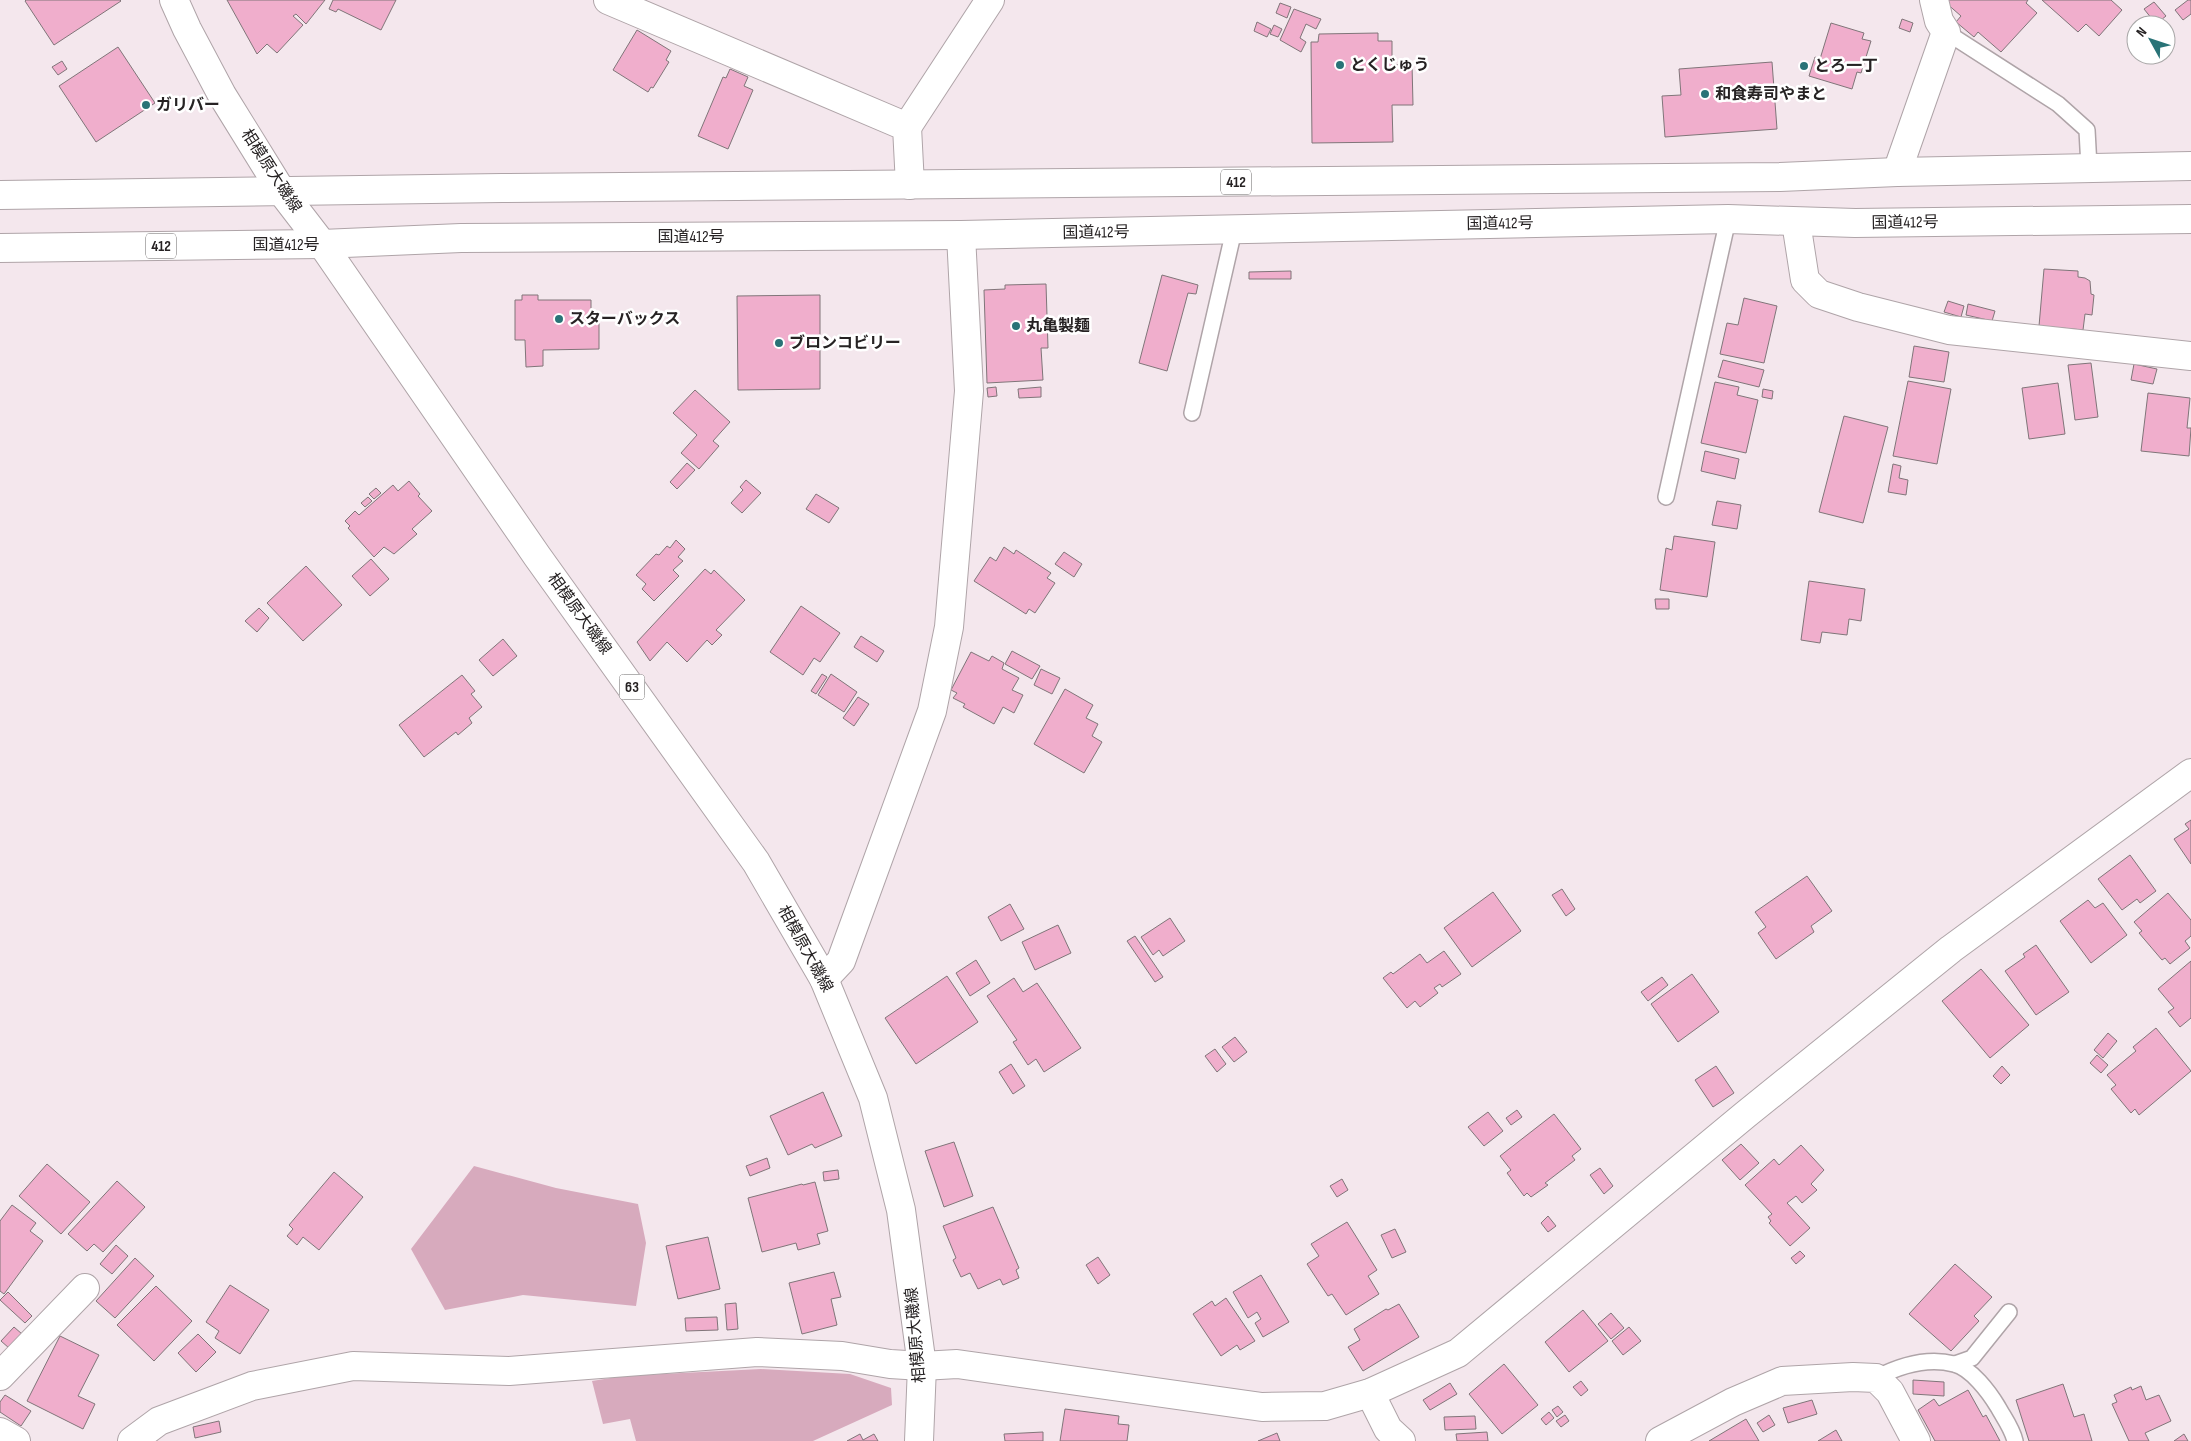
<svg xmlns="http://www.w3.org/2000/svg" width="2191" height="1441" font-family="'Sofia Sans Condensed','Noto Sans JP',sans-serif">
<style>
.green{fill:#d7aabd}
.building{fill:#f0aecc;stroke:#807579}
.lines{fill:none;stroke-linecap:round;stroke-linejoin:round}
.lane-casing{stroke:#afa4a8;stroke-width:18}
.street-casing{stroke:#afa4a8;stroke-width:30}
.secondary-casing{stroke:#afa4a8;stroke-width:30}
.primary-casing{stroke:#afa4a8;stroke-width:30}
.highway-casing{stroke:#afa4a8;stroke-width:30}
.lane{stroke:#fff;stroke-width:15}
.street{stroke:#fff;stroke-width:28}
.secondary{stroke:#fff;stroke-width:28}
.primary{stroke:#fff;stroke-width:28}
.highway{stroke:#fff;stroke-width:28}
.poi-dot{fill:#297377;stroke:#fff;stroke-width:2}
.labels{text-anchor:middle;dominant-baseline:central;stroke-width:5;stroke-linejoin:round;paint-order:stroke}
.shield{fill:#fff;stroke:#676465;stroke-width:1}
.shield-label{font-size:15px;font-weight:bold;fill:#262223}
.poi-label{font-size:16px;font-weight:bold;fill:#262223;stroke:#fff;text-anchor:start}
.street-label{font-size:16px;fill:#262223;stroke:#fff}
</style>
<rect width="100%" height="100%" fill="#f4e7ed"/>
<g class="green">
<path d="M474 1166 556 1188 638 1204 646 1243 636 1306 523 1295 445 1310 411 1249Z"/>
<path d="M761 1369 850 1374 891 1388 892 1405 813 1441H636L630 1419 603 1424 592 1381 623 1376Z"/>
</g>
<g class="building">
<path d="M26 0H120L121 1 54 45 25 1Z"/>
<path d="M227 0H325L306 24 296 14 293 16 303 25 277 53 267 44 257 54Z"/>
<path d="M333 0H396L381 30 338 9 336 12 329 9Z"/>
<path d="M1946 0H2028L2026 3 2037 13 2001 52 1978 32 1974 37 1956 22 1961 16 1945 2Z"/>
<path d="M2042 0H2111L2122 10 2099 36 2086 24 2078 32Z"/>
<path d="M2188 0H2191V14L2183 20 2175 10Z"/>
<path d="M2154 2 2166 16 2156 24 2144 9Z"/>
<path d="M1280 3 1291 7 1287 18 1276 13Z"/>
<path d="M1294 9 1321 19 1316 29 1306 24 1300 38 1306 42 1301 52 1280 40Z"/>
<path d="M1902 19 1913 23 1910 32 1899 28Z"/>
<path d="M1257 22 1271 29 1267 37 1254 31Z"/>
<path d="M1831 23 1864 33 1862 39 1871 41 1861 73 1857 72 1852 89 1809 76 1815 57 1820 59Z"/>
<path d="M1274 25 1282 29 1278 37 1270 34Z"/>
<path d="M637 30 671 51 666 60 669 62 653 88 651 87 648 92 613 70Z"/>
<path d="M1378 33V41H1392V65L1412 64 1413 105H1392L1393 142 1312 143 1311 42H1318L1319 34Z"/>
<path d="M118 47 155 103 96 142 59 86Z"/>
<path d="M62 61 67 69 58 75 52 67Z"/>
<path d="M1772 62 1777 129 1665 137 1662 96 1681 95 1679 69Z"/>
<path d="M730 69 748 77 744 86 753 90 728 149 698 136 723 77 726 78Z"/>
<path d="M2044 269 2078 271V277L2085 278 2090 281 2091 294 2094 295 2092 315 2085 314 2083 330 2039 326Z"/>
<path d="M1291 271V279H1249V272Z"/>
<path d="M1162 275 1198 285 1196 294 1188 293 1167 371 1139 363Z"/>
<path d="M1046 284 1048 348H1041L1043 380 987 383 984 290 1005 289V285Z"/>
<path d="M522 295H538V300H591V312L599 313V349L543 350V366L526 367 525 340H515V300H522Z"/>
<path d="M820 295V389L738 390 737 296Z"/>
<path d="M1744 298 1777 306 1764 363 1720 354 1727 323 1738 325Z"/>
<path d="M1948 301 1964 306 1961 317 1944 312Z"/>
<path d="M1968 304 1995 311 1992 321 1966 315Z"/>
<path d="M1914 346 1949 352 1944 382 1909 377Z"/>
<path d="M1723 360 1764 370 1759 387 1718 377Z"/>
<path d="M2091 363 2098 417 2075 420 2068 365Z"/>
<path d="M2134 364 2157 369 2153 384 2131 380Z"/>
<path d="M1908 381 1951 389 1937 464 1893 456Z"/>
<path d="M1715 382 1739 387 1737 395 1758 400 1746 453 1701 443Z"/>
<path d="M2058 383 2065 434 2029 439 2022 388Z"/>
<path d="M996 387 997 396 988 397 987 388Z"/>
<path d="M1041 387V397L1019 398 1018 389Z"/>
<path d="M1763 389 1773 391 1772 399 1762 397Z"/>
<path d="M695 390 730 422 713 441 719 446 699 469 681 453 697 435 673 413Z"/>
<path d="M2148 393 2190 398 2187 428H2191L2189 456 2141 451Z"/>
<path d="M1844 416 1888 427 1863 523 1819 512Z"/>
<path d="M1705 451 1739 459 1735 479 1701 471Z"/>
<path d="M687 463 695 470 677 489 670 482Z"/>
<path d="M1893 464 1901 466 1899 478 1908 480 1906 495 1888 492Z"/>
<path d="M746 480 761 493 742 513 731 503 743 490 740 487Z"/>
<path d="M409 481 420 494 418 496 432 511 412 529 417 534 394 554 384 547 374 557 348 528 350 526 345 521 355 511 359 515 393 485 398 491Z"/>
<path d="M376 488 381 493 374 499 369 494Z"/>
<path d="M816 494 839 508 829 523 806 509Z"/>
<path d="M368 497 372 501 365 507 361 503Z"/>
<path d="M1717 501 1741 505 1737 529 1712 525Z"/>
<path d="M1674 536 1715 542 1707 597 1660 590 1666 548 1672 550Z"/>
<path d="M676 540 685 549 678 557 683 561 673 570 679 576 654 601 642 589 646 584 636 575 656 554 659 555 667 546 670 548Z"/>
<path d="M1004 547 1014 554 1016 550 1051 573 1047 578 1055 583 1035 613 1029 609 1026 614 974 581 990 557 996 561Z"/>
<path d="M1064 552 1082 564 1074 577 1055 564Z"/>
<path d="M371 559 389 579 370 596 352 576Z"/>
<path d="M306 566 342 605 303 641 267 603Z"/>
<path d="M705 569 711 574 714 570 745 600 716 630 722 635 712 645 707 640 687 662 667 642 650 661 637 642Z"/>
<path d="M1809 581 1865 589 1861 621 1849 619 1847 635 1822 632 1820 643 1801 640Z"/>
<path d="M1655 599H1669V609H1656Z"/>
<path d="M801 606 840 633 820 662 814 658 803 675 770 652Z"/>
<path d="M259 608 269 618 257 632 245 621Z"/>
<path d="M861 636 884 651 877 662 854 647Z"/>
<path d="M503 639 517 656 493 676 479 660Z"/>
<path d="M1012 651 1040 666 1032 679 1005 664Z"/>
<path d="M971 652 989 661 992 656 1004 663 1002 669 1019 678 1012 690 1023 695 1014 713 1003 707 994 724 963 707 965 704 953 698 957 693 951 690Z"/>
<path d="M1041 669 1060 678 1052 694 1034 685Z"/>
<path d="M822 674 827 677 816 694 811 691Z"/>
<path d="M831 674 857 692 844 712 818 695Z"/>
<path d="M462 675 475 691 471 694 482 707 469 718 472 723 458 735 456 732 424 757 399 725Z"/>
<path d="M1065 689 1093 705 1086 718 1098 724 1092 736 1102 742 1084 773 1034 744Z"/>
<path d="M858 697 869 704 854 726 843 718Z"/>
<path d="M2191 820V864L2174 839 2189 829 2185 824Z"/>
<path d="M2130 855 2156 891 2140 903 2137 899 2122 910 2098 879Z"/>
<path d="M1807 876 1832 911 1811 926 1814 932 1776 959 1758 933 1766 927 1755 912Z"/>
<path d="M1562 889 1575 909 1566 916 1552 895Z"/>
<path d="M1493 892 1521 931 1472 967 1444 928Z"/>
<path d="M2168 893 2191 920V936L2185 941 2190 948 2170 964 2165 958 2162 960 2139 933 2142 931 2134 922Z"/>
<path d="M2088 900 2095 908 2103 903 2127 935 2091 963 2060 921Z"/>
<path d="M1010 904 1024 929 1001 941 988 917Z"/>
<path d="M1170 918 1185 941 1163 956 1159 950 1153 955 1141 937Z"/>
<path d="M1058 925 1071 953 1035 970 1022 942Z"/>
<path d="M1135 936 1163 977 1155 982 1127 941Z"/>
<path d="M2036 945 2069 992 2036 1015 2005 971 2025 957 2023 954Z"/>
<path d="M1444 951 1461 974 1442 987 1440 984 1434 988 1438 993 1420 1007 1415 1001 1407 1008 1383 978 1391 972 1393 974 1420 954 1427 963Z"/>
<path d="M976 960 990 983 970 996 956 973Z"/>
<path d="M2191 961V1018L2180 1027 2168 1012 2174 1008 2158 989Z"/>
<path d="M1981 969 2029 1025 1990 1058 1942 1001Z"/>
<path d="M1692 974 1719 1012 1678 1042 1651 1004Z"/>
<path d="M947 976 978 1022 916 1064 885 1018Z"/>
<path d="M1662 977 1668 985 1648 1001 1641 992Z"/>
<path d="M1014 978 1023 992 1037 983 1081 1048 1044 1072 1036 1059 1028 1065 1013 1042 1017 1040 987 996Z"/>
<path d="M2156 1028 2191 1071 2139 1115 2135 1109 2131 1113 2111 1089 2116 1085 2107 1075 2136 1051 2133 1047Z"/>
<path d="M2108 1033 2117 1041 2103 1058 2094 1050Z"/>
<path d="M1235 1037 1247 1052 1234 1062 1222 1047Z"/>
<path d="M1215 1049 1226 1064 1217 1072 1205 1056Z"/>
<path d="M2097 1055 2108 1065 2101 1073 2090 1063Z"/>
<path d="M1011 1064 1025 1086 1013 1094 999 1072Z"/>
<path d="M1716 1066 1734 1093 1713 1107 1695 1080Z"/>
<path d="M2002 1066 2010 1075 2001 1084 1993 1076Z"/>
<path d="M823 1092 842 1136 815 1148 812 1144 788 1155 770 1116Z"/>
<path d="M1517 1110 1522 1117 1511 1125 1506 1118Z"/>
<path d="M1488 1112 1503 1131 1484 1146 1468 1127Z"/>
<path d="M1554 1114 1581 1149 1572 1156 1575 1160 1545 1183 1548 1185 1531 1197 1527 1193 1524 1196 1507 1173 1511 1170 1500 1156Z"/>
<path d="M954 1142 973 1196 944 1207 925 1151Z"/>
<path d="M1741 1144 1759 1163 1740 1180 1722 1160Z"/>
<path d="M1801 1145 1824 1170 1811 1184 1817 1190 1802 1203 1796 1196 1787 1203 1810 1228 1790 1246 1769 1223 1771 1221 1768 1217 1772 1214 1745 1185 1774 1159 1779 1165Z"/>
<path d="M767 1158 770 1168 750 1176 746 1166Z"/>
<path d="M47 1164 90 1202 61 1234 19 1196Z"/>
<path d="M1600 1168 1613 1186 1604 1194 1590 1175Z"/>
<path d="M838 1170 839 1179 824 1181 823 1172Z"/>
<path d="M334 1172 363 1197 319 1250 303 1237 297 1245 287 1236 293 1229 289 1225Z"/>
<path d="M1342 1179 1348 1190 1337 1197 1330 1186Z"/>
<path d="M117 1181 145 1207 103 1252 94 1244 87 1251 68 1234Z"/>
<path d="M815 1182 828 1231 817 1234 820 1244 798 1250 796 1243 762 1252 748 1198 802 1184 803 1185Z"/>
<path d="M12 1205 36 1223 30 1231 43 1241 4 1294 0 1291V1221Z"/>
<path d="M993 1207 1019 1268 1016 1270 1019 1278 1003 1285 1000 1279 978 1289 970 1273 961 1277 953 1260 956 1258 943 1226Z"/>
<path d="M1548 1216 1556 1226 1548 1232 1541 1223Z"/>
<path d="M1347 1222 1377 1270 1368 1276 1379 1294 1346 1315 1332 1294 1328 1296 1307 1264 1319 1256 1311 1244Z"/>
<path d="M1395 1229 1406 1252 1392 1258 1381 1235Z"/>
<path d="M708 1237 720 1289 678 1299 666 1246Z"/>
<path d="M116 1245 128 1256 112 1274 100 1264Z"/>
<path d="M1800 1251 1805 1256 1796 1264 1791 1258Z"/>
<path d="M1098 1257 1110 1275 1098 1284 1086 1265Z"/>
<path d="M135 1258 154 1276 115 1318 96 1301Z"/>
<path d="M1955 1264 1992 1297 1974 1316 1979 1321 1951 1351 1909 1314Z"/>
<path d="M834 1272 841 1297 831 1299 837 1325 802 1334 789 1283Z"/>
<path d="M1261 1275 1289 1322 1263 1337 1255 1323 1261 1319 1257 1312 1248 1318 1233 1292Z"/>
<path d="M230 1285 269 1310 240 1354 215 1338 219 1331 206 1322Z"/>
<path d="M156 1286 192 1321 154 1361 117 1325Z"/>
<path d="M8 1292 32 1316 25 1323 0 1300Z"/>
<path d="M1226 1298 1255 1341 1240 1350 1237 1345 1221 1356 1193 1314 1212 1301 1215 1306Z"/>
<path d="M736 1303 738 1329 727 1330 725 1304Z"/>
<path d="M1399 1304 1419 1337 1363 1371 1348 1347 1360 1340 1354 1329 1386 1309 1388 1310Z"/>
<path d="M1583 1310 1608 1341 1569 1372 1545 1342Z"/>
<path d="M1611 1313 1624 1328 1611 1339 1598 1324Z"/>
<path d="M717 1317 718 1330 686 1331 685 1318Z"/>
<path d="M14 1327 22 1334 9 1348 1 1341Z"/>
<path d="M1629 1327 1641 1341 1623 1355 1612 1341Z"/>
<path d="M198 1334 216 1352 196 1372 178 1353Z"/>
<path d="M60 1336 99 1355 78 1396 95 1404 83 1429 27 1401Z"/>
<path d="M1504 1364 1538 1405 1502 1434 1469 1394Z"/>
<path d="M1913 1380 1944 1382V1396L1913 1394Z"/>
<path d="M1581 1381 1588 1390 1581 1396 1573 1387Z"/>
<path d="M1450 1383 1457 1394 1430 1410 1423 1400Z"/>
<path d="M2063 1384 2074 1417 2084 1414 2092 1441H2029L2016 1400Z"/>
<path d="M2141 1386 2146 1400 2159 1395 2171 1421 2145 1433 2149 1441H2129L2112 1404 2117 1402 2114 1395 2131 1387 2132 1390Z"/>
<path d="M1968 1390 1983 1417 1986 1415 2000 1441H1935L1918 1410 1934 1399 1939 1406Z"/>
<path d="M5 1395 31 1411 21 1426 0 1412V1402Z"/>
<path d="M1812 1400 1817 1414 1788 1423 1783 1408Z"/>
<path d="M1558 1406 1563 1412 1557 1417 1552 1410Z"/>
<path d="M1065 1409 1119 1416 1118 1424 1129 1425 1127 1441H1060Z"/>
<path d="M1549 1412 1554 1418 1546 1425 1541 1419Z"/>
<path d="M1565 1415 1569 1421 1561 1427 1556 1421Z"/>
<path d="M1769 1415 1775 1425 1763 1432 1757 1423Z"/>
<path d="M1475 1416 1476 1429 1445 1430 1444 1417Z"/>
<path d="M1746 1419 1759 1441H1709Z"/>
<path d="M219 1421 221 1432 195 1438 193 1427Z"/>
<path d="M1836 1430 1842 1441H1818Z"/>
<path d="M1043 1432V1441H1005L1004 1434Z"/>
<path d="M1487 1432 1488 1441H1457L1456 1434Z"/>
<path d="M1277 1433 1280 1441H1258Z"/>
<path d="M860 1434 863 1440 874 1434 878 1441H847Z"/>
<path d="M2184 1434 2188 1441H2174Z"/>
</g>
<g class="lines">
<defs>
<g id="lane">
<path d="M1946 32 2058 104 2087 130 2089 167"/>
<path d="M1192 413 1234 230"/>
<path d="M1666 497 1728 219"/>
<path d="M1955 1364 1972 1358 2009 1312"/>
<path d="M1876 1378C1899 1366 1927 1357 1954 1364 1971 1368 1989 1392 1998 1407 2004 1418 2012 1428 2015 1441"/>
</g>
<g id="street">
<path d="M608 0 907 127 910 185"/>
<path d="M907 127 990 0"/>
<path d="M1897 172 1946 32 1939 21 1934 0"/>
<path d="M1796 222 1805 280 1819 294 1858 307 1949 330 2191 356"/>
<path d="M824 979 841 961 932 711 949 627 969 391 961 235"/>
<path d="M0 1376 85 1288"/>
<path d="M1370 1393 1388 1429 1401 1441"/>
<path d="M0 1432 16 1441"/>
<path d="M132 1441 159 1421 252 1386 353 1366 509 1371 757 1352 842 1356 890 1364 922 1366"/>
<path d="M1660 1441 1733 1402 1782 1381 1853 1377 1876 1378 1890 1392 1916 1441"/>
</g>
<path id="secondary" d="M922 1366 957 1364 1262 1407 1325 1406 1370 1393 1458 1353 1745 1115 1951 949 2191 773"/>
<path id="primary" d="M174 0 187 29 222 95 282 192 322 244 537 556 756 862 824 979 873 1098 901 1210 922 1366 919 1441"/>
<g id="highway">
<path d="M0 195 502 188 1780 177 1897 172 2191 166"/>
<path d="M0 248 322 244 461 238 961 235 1728 219 1855 223 2191 219"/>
</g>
</defs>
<use href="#lane" class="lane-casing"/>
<use href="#street" class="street-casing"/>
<use href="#secondary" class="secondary-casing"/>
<use href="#primary" class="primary-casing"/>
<use href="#highway" class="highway-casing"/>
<use href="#lane" class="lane"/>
<use href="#street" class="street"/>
<use href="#secondary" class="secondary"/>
<use href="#primary" class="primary"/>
<use href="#highway" class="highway"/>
</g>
<g class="poi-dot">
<circle cx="1340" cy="65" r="5"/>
<circle cx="1804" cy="66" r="5"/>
<circle cx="1705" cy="94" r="5"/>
<circle cx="146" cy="105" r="5"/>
<circle cx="559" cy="319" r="5"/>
<circle cx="1016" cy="326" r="5"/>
<circle cx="779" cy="343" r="5"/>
</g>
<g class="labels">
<g class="shield">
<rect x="1221" y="169.5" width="30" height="25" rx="4"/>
<rect x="146" y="233.5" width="30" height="25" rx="4"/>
<rect x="619.5" y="674.5" width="25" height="25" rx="4"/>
</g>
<g class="shield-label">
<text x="1236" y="182">412</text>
<text x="161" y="246">412</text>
<text x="632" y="687">63</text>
</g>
<g class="poi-label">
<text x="1350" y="65">とくじゅう</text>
<text x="1814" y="66">とろ一丁</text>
<text x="1715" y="94">和食寿司やまと</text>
<text x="156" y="105">ガリバー</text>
<text x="569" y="319">スターバックス</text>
<text x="1026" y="326">丸亀製麺</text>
<text x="789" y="343">ブロンコビリー</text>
</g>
<g class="street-label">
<text transform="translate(271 171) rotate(57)">相模原大磯線</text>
<text transform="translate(1905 223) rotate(-1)">国道412号</text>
<text transform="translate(1500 224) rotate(-1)">国道412号</text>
<text transform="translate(1096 233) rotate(-1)">国道412号</text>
<text x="691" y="237">国道412号</text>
<text x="286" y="245">国道412号</text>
<text transform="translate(579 614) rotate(54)">相模原大磯線</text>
<text transform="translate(805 949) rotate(61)">相模原大磯線</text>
<text transform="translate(916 1335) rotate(-95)">相模原大磯線</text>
</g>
</g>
<g transform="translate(2151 40) rotate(310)"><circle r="24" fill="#ffffff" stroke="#a8a7a7"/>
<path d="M0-4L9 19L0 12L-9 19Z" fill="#297377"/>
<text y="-8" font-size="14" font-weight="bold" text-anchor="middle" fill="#262223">N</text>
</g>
</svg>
